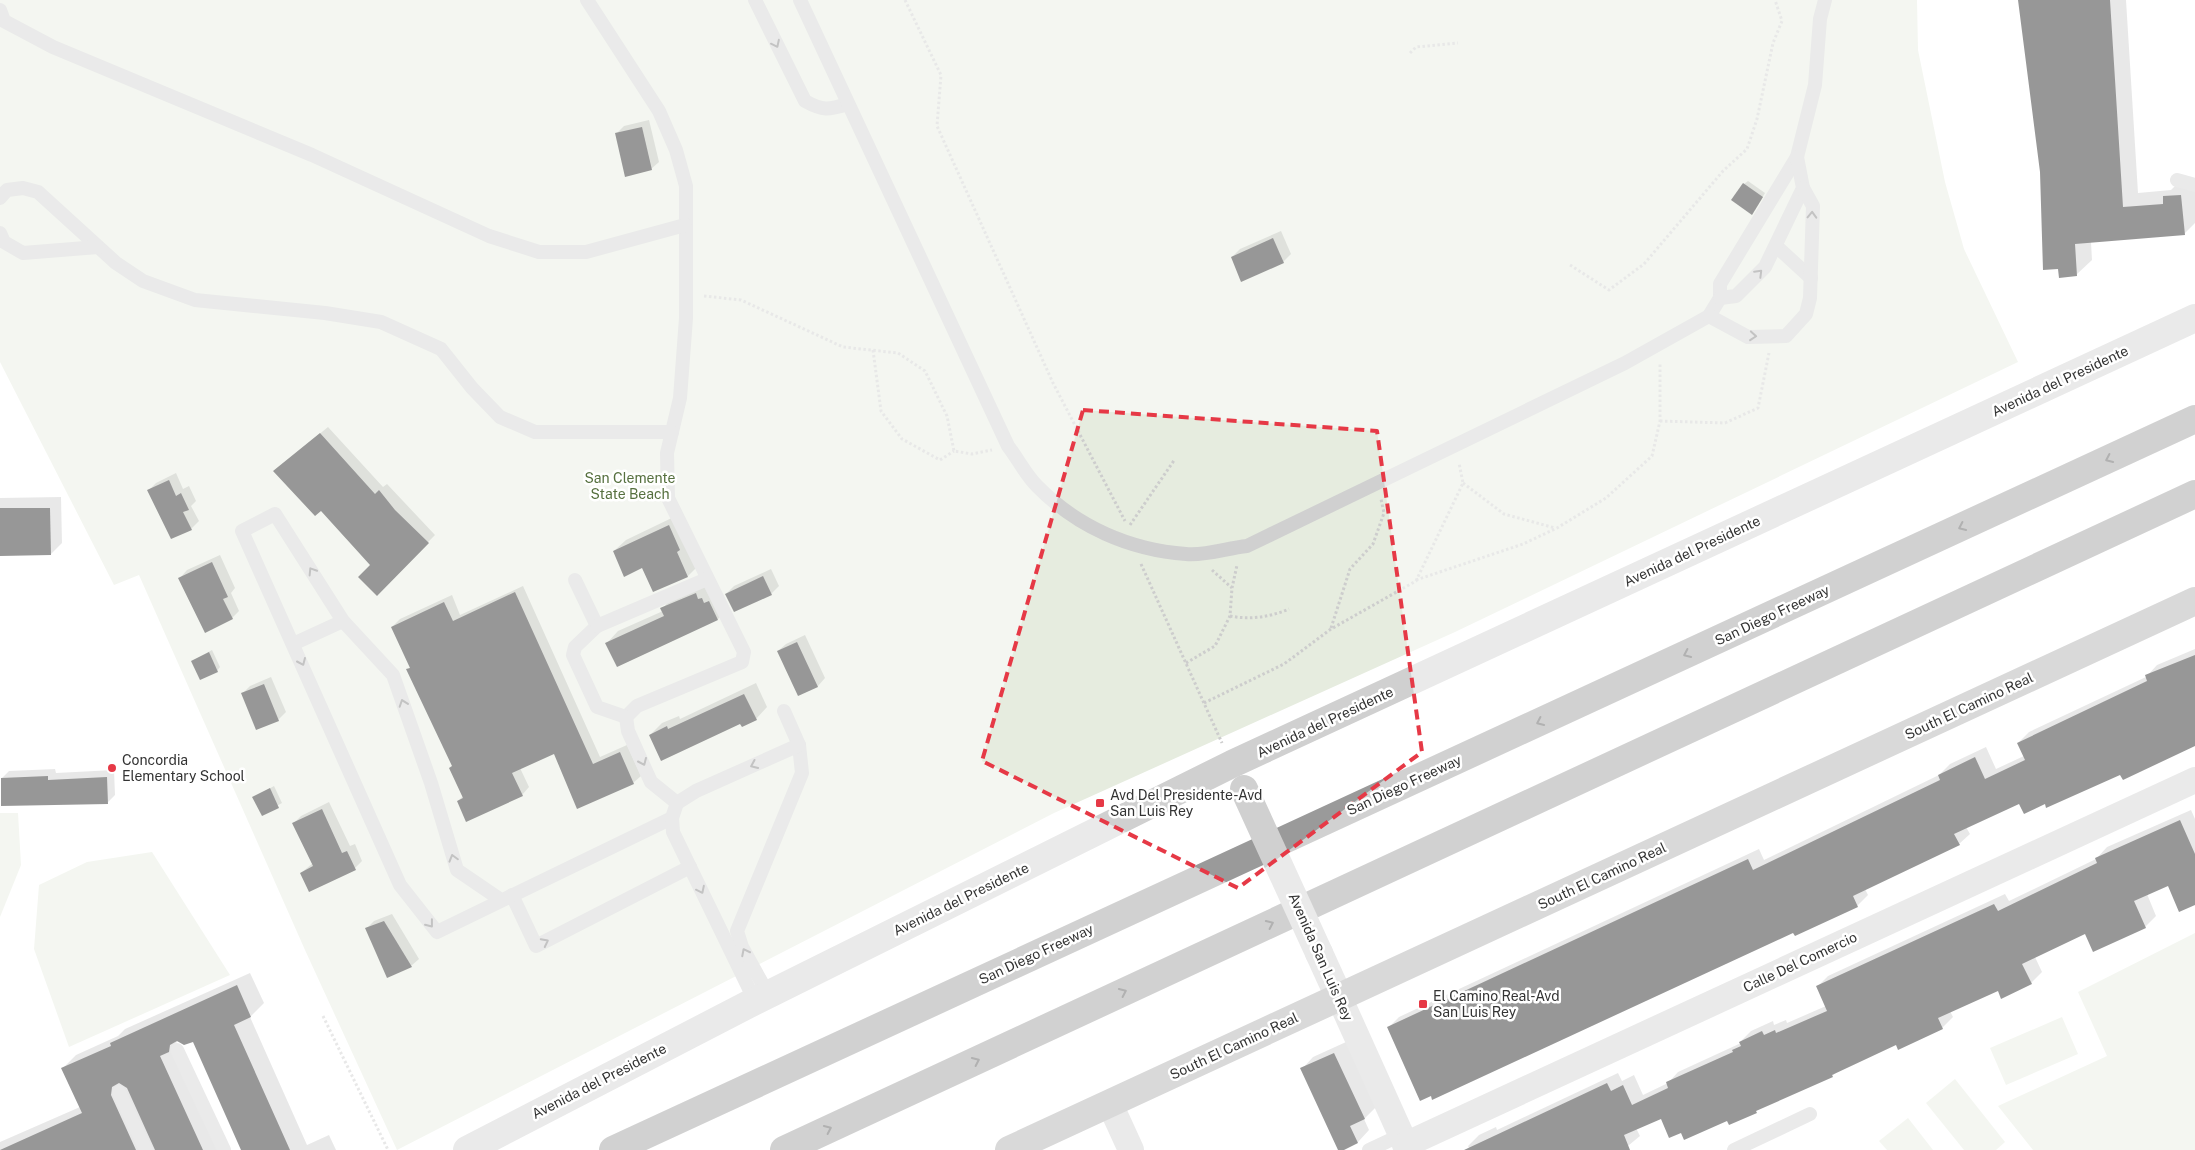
<svg xmlns="http://www.w3.org/2000/svg" width="2195" height="1150" font-family="'Public Sans',sans-serif">
<style>
.green{fill:#e6ecdf}
.shadow{fill:#0003}
.building{fill:#1a1a1a}
.lines{fill:none;stroke-linecap:round;stroke-linejoin:round}
.path{stroke:#cdcdcd;stroke-width:3;stroke-dasharray:2.5 2.5;stroke-linecap:butt}
.service{stroke:#d0d0d0;stroke-width:14}
.minor{stroke:#d0d0d0;stroke-width:26}
.tertiary{stroke:#d0d0d0;stroke-width:28}
.primary{stroke:#ababab;stroke-width:28}
.motorway{stroke:#9a9a9a;stroke-width:28}
.tertiary-bridge{stroke:#d0d0d0;stroke-width:28}
.oneway{stroke:#7a7a7a}
.oneway2{stroke:#525252}
.marked{fill:none;stroke:#e63946;stroke-width:4;stroke-dasharray:10 6;stroke-linejoin:round}
.poi-dot{fill:#e63946;stroke:#fff;stroke-width:2}
.labels{text-anchor:middle;dominant-baseline:central;stroke-width:5;stroke-linejoin:round;paint-order:stroke}
.street-label{font-size:14px;fill:#333;stroke:#fff}
.park-label{font-size:14px;fill:#56703f;stroke:#fff}
.poi-label{font-size:14px;fill:#333;stroke:#fff;text-anchor:start}
</style>
<rect width="100%" height="100%" fill="#fff"/>
<g class="green">
<path d="M0 0H1917L1918 50 1945 182 1964 249 2018 362 1455 632 1054 813 397 1150 305 950 139 575 114 585 0 362Z"/>
<path d="M0 813H18L21 865 0 917Z"/>
<path d="M152 852 230 975 69 1047 34 949 39 885 87 862Z"/>
<path d="M2195 933V1150H2033L1998 1106 2107 1056 2078 992Z"/>
<path d="M2062 1017 2078 1054 2006 1085 1990 1048Z"/>
<path d="M1955 1079 2005 1142 1996 1150H1964L1926 1103Z"/>
<path d="M1908 1118 1933 1150H1887L1879 1141Z"/>
</g>
<g class="shadow">
<path d="M2024 0H2126L2138 193 2171 190 2179 182 2195 180V223L2184 234 2091 242 2092 260 2076 275 2041 171Z"/>
<path d="M649 120 659 162 651 169 617 133 624 126Z"/>
<path d="M1748 181 1765 193 1755 210 1744 184Z"/>
<path d="M1281 231 1291 254 1283 262 1232 257 1240 249Z"/>
<path d="M328 427 383 487 387 484 435 535 377 594 372 565 283 464Z"/>
<path d="M176 473 183 489 189 486 196 501 191 506 199 521 191 529 149 490 156 483Z"/>
<path d="M61 497 62 543 51 554 0 555V498Z"/>
<path d="M680 514 699 565 688 576 643 567 614 551 626 540Z"/>
<path d="M220 555 235 588 231 593 239 611 232 618 180 578 187 570Z"/>
<path d="M771 569 779 586 771 594H726L734 586Z"/>
<path d="M707 583 729 607 718 619 618 666 607 643 618 631 663 611 662 609 673 597Z"/>
<path d="M523 586 600 757 627 745 641 776 633 783 554 752 520 768 529 787 522 795 458 801 463 796 453 765 408 670 411 666 392 627 400 619 452 595 460 615Z"/>
<path d="M805 635 825 678 818 686 799 695 778 651 786 644Z"/>
<path d="M2195 649V744L2121 773 2020 803 1966 827 1970 834 1959 844 1865 889 1868 895 1857 906 1794 931 1388 1028 1399 1017 1759 849 1764 860 1939 775 1950 764 1986 747 1996 769 2024 756 2018 743 2029 732 2146 677 2157 665Z"/>
<path d="M212 650 220 667 217 671 192 661Z"/>
<path d="M271 677 286 712 278 720 243 693 250 686Z"/>
<path d="M756 683 767 707 756 719 650 735 662 723 679 716 680 719Z"/>
<path d="M55 769 56 773 114 770 115 795 108 802 2 805V778L9 771Z"/>
<path d="M274 786 282 803 262 814 254 797Z"/>
<path d="M329 802 350 846 355 844 362 861 355 868 301 873 313 863 294 823 301 816Z"/>
<path d="M2191 810 2195 819V904L2169 884 2147 894 2156 916 2145 927 2086 933 2035 957 2042 972 2031 983 1998 989 1950 1011 1953 1017 1942 1028 1896 1043 1837 1072 1832 1076 1760 1108 1756 1111 1682 1131 1661 1117 1636 1128 1640 1136 1623 1150H1470L1468 1146 1479 1135 1496 1127 1497 1130 1618 1073 1622 1081 1634 1075 1643 1095 1668 1083 1678 1072 1741 1043 1740 1042 1751 1031 1773 1021 1774 1025 1786 1020 1787 1023 1826 1006 1817 987 1828 976 2005 894 2009 901 2096 859 2107 847Z"/>
<path d="M392 914 419 959 411 966 367 928 374 921Z"/>
<path d="M250 973 264 1003 250 1017 307 1145 329 1135 336 1150H243L193 1040H179L175 1044 222 1150H0V1142L80 1107 63 1068 76 1055 118 1036 125 1029Z"/>
<path d="M1346 1042 1376 1107 1364 1119 1369 1130 1358 1142 1340 1150 1302 1069 1313 1057Z"/>
</g>
<g class="building">
<path d="M2018 0H2110L2123 207 2163 204V196L2181 195 2185 235 2075 244 2077 276 2059 278 2058 269 2043 270 2040 172Z"/>
<path d="M642 127 652 170 625 177 615 133Z"/>
<path d="M1743 183 1763 197 1752 215 1731 200Z"/>
<path d="M1273 238 1284 263 1241 282 1231 257Z"/>
<path d="M320 433 375 494 379 490 395 510 429 543 377 596 358 577 370 565 321 511 315 516 273 471Z"/>
<path d="M169 480 176 496 181 493 189 510 183 512 192 530 171 539 147 490Z"/>
<path d="M0 508H50L51 555 0 556Z"/>
<path d="M669 525 680 550 677 552 688 577 653 592 642 568 624 577 613 551Z"/>
<path d="M212 562 228 597 223 599 233 619 205 633 178 578Z"/>
<path d="M763 576 772 595 734 612 725 594Z"/>
<path d="M515 592 593 764 620 752 634 784 577 809 554 754 512 773 523 796 466 822 457 801 463 798 449 768 452 766 406 669 410 668 391 627 444 602 453 621Z"/>
<path d="M696 593 698 599 702 598 704 603 709 601 718 620 617 667 605 643 664 616 660 608Z"/>
<path d="M797 642 818 687 798 696 777 651Z"/>
<path d="M209 652 218 672 200 680 191 661Z"/>
<path d="M2195 655V746L2123 780 2120 775 2046 808 2045 804 2024 814 2019 804 1954 834 1960 845 1853 896 1858 907 1795 936 1793 933 1432 1100 1431 1096 1420 1101 1387 1027 1748 859 1753 870 1940 780 1938 775 1975 757 1985 779 2025 760 2017 743 2147 681 2145 675Z"/>
<path d="M264 684 279 721 256 730 241 693Z"/>
<path d="M744 694 757 720 742 727 740 724 661 761 649 735 667 726 668 729Z"/>
<path d="M48 776V780L107 777 108 804 1 806V778Z"/>
<path d="M270 788 279 808 262 816 252 797Z"/>
<path d="M322 809 342 853 347 851 356 870 309 892 300 873 313 866 292 823Z"/>
<path d="M2180 820 2195 854V905L2179 912 2168 886 2134 901 2146 928 2093 952 2085 934 2022 964 2032 984 2001 999 1998 991 1938 1018 1943 1029 1898 1050 1896 1045 1832 1075 1833 1077 1756 1111 1757 1113 1729 1125 1727 1121 1684 1140 1681 1133 1669 1138 1661 1119 1624 1135 1630 1150H1464L1607 1083 1611 1091 1623 1085 1632 1105 1668 1088 1666 1082 1733 1052 1732 1050 1741 1046 1739 1042 1762 1031 1764 1035 1775 1030 1776 1033 1827 1011 1816 986 1994 904 1998 911 2097 863 2095 858Z"/>
<path d="M384 921 412 967 387 978 365 928Z"/>
<path d="M237 985 251 1017 234 1025 290 1150H241L193 1042 184 1045 177 1041 170 1045 169 1052 160 1056 203 1150H155L127 1088 119 1083 112 1087 111 1095 136 1150H0L82 1113 61 1068 111 1046 110 1043Z"/>
<path d="M1334 1053 1365 1119 1350 1126 1358 1143 1344 1150H1338L1300 1068Z"/>
</g>
<g class="lines">
<g class="path">
<path d="M905 0 941 75 937 126 1053 383 1125 521"/>
<path d="M1410 53 1416 47 1458 43"/>
<path d="M1570 265 1609 290 1644 264 1723 171 1747 149 1757 119 1773 43 1782 21 1775 0"/>
<path d="M704 296 741 300 843 347 898 353 925 371 947 416 954 451 972 454 992 450"/>
<path d="M873 350 881 411 902 439 940 460 954 451"/>
<path d="M1660 421 1725 423 1758 408 1769 353"/>
<path d="M1463 483 1504 514 1555 528"/>
<path d="M1130 525 1175 459"/>
<path d="M1141 564 1222 743"/>
<path d="M1212 570 1232 588"/>
<path d="M1416 580 1523 544 1557 528 1606 498 1652 456 1660 421V363"/>
<path d="M1230 616C1250 620 1270 617 1289 609"/>
<path d="M1331 628 1350 569 1373 544 1384 513 1381 499"/>
<path d="M1186 663 1215 646 1230 616 1232 588 1237 565"/>
<path d="M1204 703 1284 664 1331 629 1416 581 1463 483 1459 463"/>
<path d="M323 1016 388 1150"/>
</g>
<g class="service">
<path d="M587 0 659 111 676 150 686 186V318L680 398 667 453 668 498 744 652 742 662 637 706 626 717"/>
<path d="M755 0 805 101C823 111 828 110 848 104"/>
<path d="M800 0 1008 446C1018 459 1026 475 1037 486 1077 527 1130 550 1186 554 1206 556 1227 548 1247 546L1625 363 1709 316 1720 298V284L1797 157 1815 85 1820 19 1825 0"/>
<path d="M0 10 4 21 53 47 312 155 489 236 539 252H586L685 225"/>
<path d="M2177 180 2195 185"/>
<path d="M0 198 7 190 23 188 38 192 116 263 143 281 195 300 325 313 381 322 441 349 472 388 500 417 535 432H672"/>
<path d="M0 233 4 242 23 253 98 247"/>
<path d="M1776 246 1811 278"/>
<path d="M1720 298 1736 296 1765 267 1803 188 1797 157"/>
<path d="M1709 316 1748 337 1786 336 1806 314 1810 298 1813 206 1803 188"/>
<path d="M575 580 597 626 575 647 573 655 597 707 626 717"/>
<path d="M597 626 707 579"/>
<path d="M293 644 343 621"/>
<path d="M626 717 628 731 651 782 677 803"/>
<path d="M512 895 536 946 690 867"/>
<path d="M501 900 457 870 431 783 393 675 343 621 275 514 242 531 400 885 437 932 672 818"/>
<path d="M768 994 742 947 737 931 802 773 799 745 784 711"/>
<path d="M755 1001 673 832 672 818 677 803 696 791 799 745"/>
<path d="M177 1050 224 1150"/>
<path d="M119 1092 146 1150"/>
<path d="M1369 1150 1401 1135"/>
<path d="M1734 1150 1810 1114"/>
</g>
<g class="minor">
<path d="M1339 997 1408 1150"/>
<path d="M1110 1104 1131 1150"/>
<path d="M1405 1145 2195 780"/>
</g>
<g class="tertiary">
<path d="M1319 953 1339 997"/>
<path d="M467 1150 755 1001 1232 764 2195 318"/>
</g>
<path class="primary" d="M1009 1150 2195 601"/>
<g class="motorway">
<path d="M613 1150 2195 419"/>
<path d="M784 1150 2195 494"/>
</g>
<path class="tertiary-bridge" d="M1244 789 1319 953"/>
</g>
<defs><path id="oneway-chevron" d="M-2-3.5L2.5 0L-2 3.5" fill="none" stroke-width="1.6" stroke-linecap="round" stroke-linejoin="round" transform="scale(1.25)"/></defs>
<g class="oneway">
<use href="#oneway-chevron" transform="translate(776 44) rotate(64)"/>
<use href="#oneway-chevron" transform="translate(1812 215) rotate(-88)"/>
<use href="#oneway-chevron" transform="translate(1759 273) rotate(-45)"/>
<use href="#oneway-chevron" transform="translate(1753 336) rotate(5)"/>
<use href="#oneway-chevron" transform="translate(312 571) rotate(-122)"/>
<use href="#oneway-chevron" transform="translate(302 662) rotate(66)"/>
<use href="#oneway-chevron" transform="translate(403 703) rotate(-109)"/>
<use href="#oneway-chevron" transform="translate(643 762) rotate(66)"/>
<use href="#oneway-chevron" transform="translate(754 765) rotate(156)"/>
<use href="#oneway-chevron" transform="translate(453 858) rotate(-106)"/>
<use href="#oneway-chevron" transform="translate(701 890) rotate(64)"/>
<use href="#oneway-chevron" transform="translate(430 924) rotate(52)"/>
<use href="#oneway-chevron" transform="translate(545 942) rotate(-27)"/>
<use href="#oneway-chevron" transform="translate(745 952) rotate(-117)"/>
</g>
<g class="oneway2">
<use href="#oneway-chevron" transform="translate(2109 459) rotate(155)"/>
<use href="#oneway-chevron" transform="translate(1962 527) rotate(155)"/>
<use href="#oneway-chevron" transform="translate(1687 654) rotate(155)"/>
<use href="#oneway-chevron" transform="translate(1540 722) rotate(155)"/>
<use href="#oneway-chevron" transform="translate(1270 924) rotate(-25)"/>
<use href="#oneway-chevron" transform="translate(1123 992) rotate(-25)"/>
<use href="#oneway-chevron" transform="translate(976 1061) rotate(-25)"/>
<use href="#oneway-chevron" transform="translate(828 1129) rotate(-25)"/>
</g>
<path d="M0 0H2195V1150H0ZM1083 410 1377 431 1422 752 1238 888 982 761Z" fill="#fff" fill-opacity=".55" fill-rule="evenodd"/>
<path class="marked" d="M1083 410 1377 431 1422 752 1238 888 982 761Z"/>
<g class="poi-dot">
<circle cx="112" cy="768" r="5"/>
<rect x="1095" y="798" width="10" height="10" rx="2.5"/>
<rect x="1418" y="999" width="10" height="10" rx="2.5"/>
</g>
<g class="labels">
<g class="street-label">
<text transform="translate(2060 381) rotate(-25)">Avenida del Presidente</text>
<text transform="translate(1692 551) rotate(-25)">Avenida del Presidente</text>
<text transform="translate(1772 615) rotate(-25)">San Diego Freeway</text>
<text transform="translate(1969 706) rotate(-25)">South El Camino Real</text>
<text transform="translate(1325 722) rotate(-25)">Avenida del Presidente</text>
<text transform="translate(1404 785) rotate(-25)">San Diego Freeway</text>
<text transform="translate(1602 876) rotate(-25)">South El Camino Real</text>
<text transform="translate(961 899) rotate(-26)">Avenida del Presidente</text>
<text transform="translate(1036 954) rotate(-25)">San Diego Freeway</text>
<text transform="translate(1321 957) rotate(66)">Avenida San Luis Rey</text>
<text transform="translate(1800 962) rotate(-25)">Calle Del Comercio</text>
<text transform="translate(1234 1046) rotate(-25)">South El Camino Real</text>
<text transform="translate(599 1081) rotate(-27)">Avenida del Presidente</text>
</g>
<g class="park-label">
<text x="630" y="478">San Clemente<tspan x="630" dy="16">State Beach</tspan></text>
</g>
<g class="poi-label">
<text x="122" y="760">Concordia<tspan x="122" dy="16">Elementary School</tspan></text>
<text x="1110" y="795">Avd Del Presidente-Avd<tspan x="1110" dy="16">San Luis Rey</tspan></text>
<text x="1433" y="996">El Camino Real-Avd<tspan x="1433" dy="16">San Luis Rey</tspan></text>
</g>
</g>
</svg>
